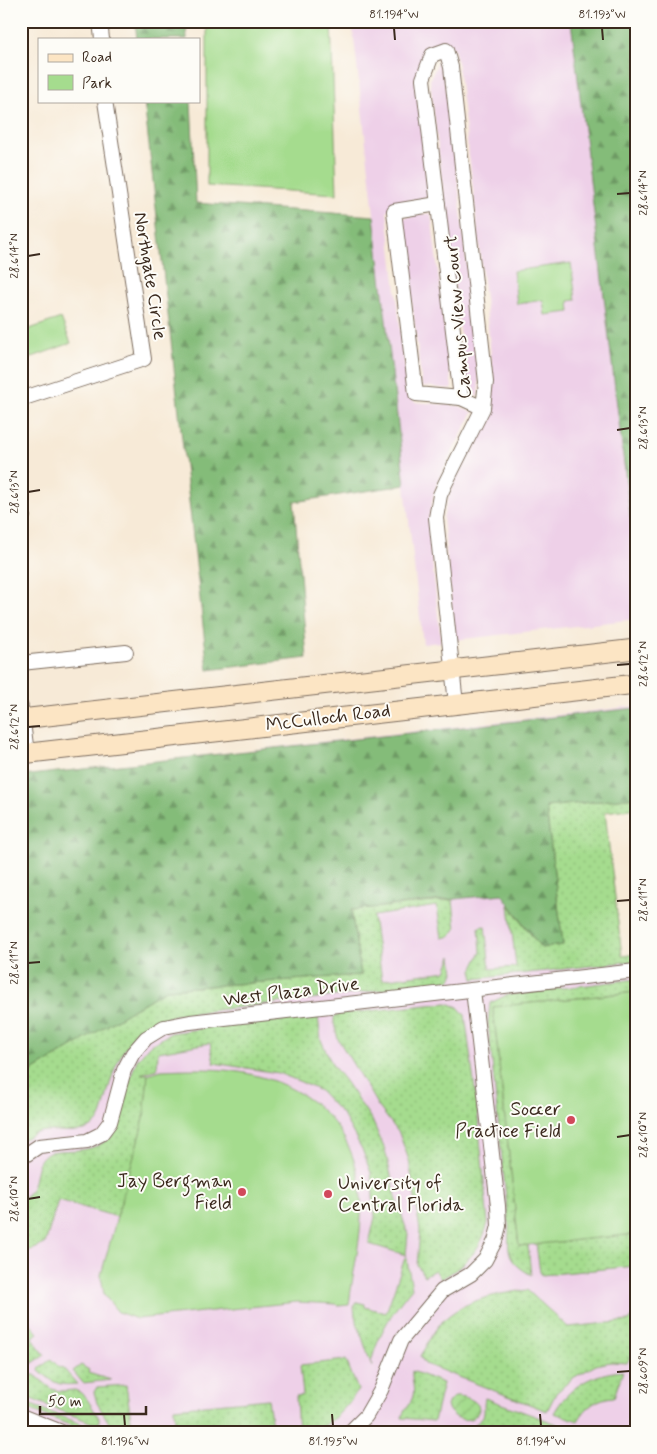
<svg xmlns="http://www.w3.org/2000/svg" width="657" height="1454" font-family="Mynerve,sans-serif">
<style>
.built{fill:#eed0e8}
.grass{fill:url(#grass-dots);stroke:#708356}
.forest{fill:url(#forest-firs);stroke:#60734c}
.park{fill:#a5dc8e;stroke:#708356}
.garden{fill:url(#garden-furrows);stroke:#708356}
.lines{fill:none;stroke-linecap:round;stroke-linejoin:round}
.street-casing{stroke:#7d6d5f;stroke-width:16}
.secondary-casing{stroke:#7d6d5f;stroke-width:21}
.street{stroke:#fff;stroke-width:14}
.secondary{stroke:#fce5c4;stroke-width:19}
.ticks{fill:none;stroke:#3b2a1e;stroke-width:2}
.poi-dot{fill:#d1495b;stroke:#fdfcf7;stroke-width:2}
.labels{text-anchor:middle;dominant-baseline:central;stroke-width:4;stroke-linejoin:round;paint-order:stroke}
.street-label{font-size:19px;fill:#3b2a1e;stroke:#fdfcf7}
.poi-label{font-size:19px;fill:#3b2a1e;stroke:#fdfcf7;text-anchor:end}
.neatline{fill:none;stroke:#3b2a1e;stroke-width:2}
.ticks-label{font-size:12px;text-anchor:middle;fill:#3b2a1e}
</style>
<defs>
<pattern id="grass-dots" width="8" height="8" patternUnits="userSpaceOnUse" patternTransform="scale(1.25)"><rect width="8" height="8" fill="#a5dc8e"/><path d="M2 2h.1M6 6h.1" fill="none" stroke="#8fbd7a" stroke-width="1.8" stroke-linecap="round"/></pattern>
<pattern id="forest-firs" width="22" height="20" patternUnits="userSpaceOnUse" patternTransform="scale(1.25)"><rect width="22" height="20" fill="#84bc79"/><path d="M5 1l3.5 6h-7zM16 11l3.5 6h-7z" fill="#6d9963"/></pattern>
<pattern id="garden-furrows" width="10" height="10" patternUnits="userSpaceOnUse" patternTransform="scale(1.25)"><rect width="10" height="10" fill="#a5dc8e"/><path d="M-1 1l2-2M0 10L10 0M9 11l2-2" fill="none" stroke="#8fbd7a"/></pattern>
</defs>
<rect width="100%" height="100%" fill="#fdfcf7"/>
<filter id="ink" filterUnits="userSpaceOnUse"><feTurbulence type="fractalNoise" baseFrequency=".02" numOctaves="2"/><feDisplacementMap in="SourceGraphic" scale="10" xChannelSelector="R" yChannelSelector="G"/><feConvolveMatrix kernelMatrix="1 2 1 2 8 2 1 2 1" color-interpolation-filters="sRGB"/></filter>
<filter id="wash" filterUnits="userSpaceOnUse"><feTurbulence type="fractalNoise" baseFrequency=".0096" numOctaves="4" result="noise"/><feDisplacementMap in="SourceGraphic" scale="20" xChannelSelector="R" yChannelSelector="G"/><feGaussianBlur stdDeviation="1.12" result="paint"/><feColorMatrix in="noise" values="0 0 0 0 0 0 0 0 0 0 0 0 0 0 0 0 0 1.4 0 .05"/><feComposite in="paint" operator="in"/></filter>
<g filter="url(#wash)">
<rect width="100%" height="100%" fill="#f7ead7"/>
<g class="built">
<path d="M352 21H571L636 564V619L455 640 443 518 451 487 487 419 492 404 494 383 474 197 458 66 454 48 444 42 430 47 426 51 416 80 429 197 393 203 387 212 408 395 415 402 459 406 473 412 438 480 434 493 429 516V533L441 642 423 644Z"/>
<path d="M442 60 459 191 479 382 478 397 467 390 430 80 438 61Z"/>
<path d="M431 213 452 389 422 386 402 218Z"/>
<path d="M636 706V808L605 812 622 956 636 954V1433H21V776Z"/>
</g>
<g class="grass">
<path d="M636 797V808L605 812 622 956 636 954V961L474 979 472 970 481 952 479 927 485 926 490 969 516 967 509 905 541 948 563 945 546 807Z"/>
<path d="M453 900 456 929 451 936 442 938 437 906 373 916 382 980 446 971 452 956 454 973 451 980 360 993 175 1015C129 1030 117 1053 106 1099 103 1108 102 1120 93 1126 76 1137 53 1127 35 1133 30 1135 27 1139 21 1139V1078L167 989 361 975 351 910Z"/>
<path d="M636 979V992L493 1007 519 1246 528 1245 531 1275C506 1260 508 1254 509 1227L488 1023 490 1003 507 995Z"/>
<path d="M447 1003 458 1007 465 1015 476 1097 488 1223C480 1251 466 1265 441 1279L435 1270 424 1276 417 1265 420 1230 409 1160 399 1133 378 1106 338 1039 334 1023V1017L339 1014Z"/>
<path d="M318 1017 321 1040 333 1066 345 1081 372 1120 385 1150 397 1201 408 1234 406 1255 412 1288C391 1313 380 1331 371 1362L373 1364 372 1367 355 1316 354 1307 357 1302 365 1304V1307L386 1313 406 1255 369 1244 375 1217 371 1173 362 1149 343 1115 320 1091 301 1082 278 1073 214 1063 210 1043 158 1052 157 1069 141 1074H148L144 1119 117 1217 58 1200 45 1244 28 1251 23 1271 31 1325 38 1333 32 1338 45 1355 31 1364 21 1359V1200C43 1185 28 1164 49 1152 76 1148 89 1155 112 1136L132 1073 137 1060 149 1046 171 1033 206 1028Z"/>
<path d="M636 1234V1266L542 1275 540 1272 536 1244Z"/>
<path d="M527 1290 568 1327 629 1321 636 1313V1346L627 1363 611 1362 596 1365 573 1378 556 1393 547 1411 425 1364 420 1356C426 1347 430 1337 436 1329 456 1301 495 1294 527 1290Z"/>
<path d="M51 1359 60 1368 62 1367 77 1384C57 1386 54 1383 39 1370V1369Z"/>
<path d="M346 1360 358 1390C345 1410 324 1433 298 1433L296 1396 303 1395 300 1365Z"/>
<path d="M81 1365 89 1370 88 1373 111 1380 83 1383 73 1371Z"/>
<path d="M21 1368 31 1375H35L52 1389 60 1391 75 1390 81 1393 87 1399 99 1418V1423H92L21 1395Z"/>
<path d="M412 1371 443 1383 434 1421 402 1418C403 1410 411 1404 413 1396 415 1387 411 1379 412 1371Z"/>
<path d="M623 1371 614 1397C597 1398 586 1407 578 1421L554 1413C569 1386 593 1373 623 1371Z"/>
<path d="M126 1385 132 1426 175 1422 174 1408 268 1399 273 1433H125L111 1426 97 1403 94 1392 97 1387Z"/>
<path d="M485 1398 557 1424 556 1432 474 1425C489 1415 482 1411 485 1398Z"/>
<path d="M21 1401 105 1433H90L21 1406Z"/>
</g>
<g class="forest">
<path d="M135 21H186L187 39H137Z"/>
<path d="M571 21H636V564Z"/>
<path d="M144 101H191L196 203 374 216 405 485 294 502 307 658 208 670Z"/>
<path d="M636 708V797L546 807 563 945 541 948 502 894 351 910 361 975 167 989 21 1078V776Z"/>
</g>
<g class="park">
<path d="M207 21H331L337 194 207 186Z"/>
<path d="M571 263 576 300 569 301 570 312 545 315 543 300 517 304 513 271Z"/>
<path d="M61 318 71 343 27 359 21 343V332Z"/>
<path d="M636 992V1234L519 1246 493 1007Z"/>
<path d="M161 1070C185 1069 210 1068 233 1071 305 1081 357 1124 361 1199 363 1235 353 1269 349 1305L338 1306 336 1304 297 1302 137 1319 118 1312 104 1295 101 1275 144 1119 148 1074Z"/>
</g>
<path class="garden" d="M455 1396C464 1395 487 1403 476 1415 467 1425 450 1417 447 1406L449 1401Z"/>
</g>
<g filter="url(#ink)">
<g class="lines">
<defs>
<g id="street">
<path d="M100 21 102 39"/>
<path d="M438 204 394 211 416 394 461 398"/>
<path d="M21 399 144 359 105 101"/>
<path d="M21 499 23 515 21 521"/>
<path d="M21 663 126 652"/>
<path d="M456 704 436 518 440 495 445 484 483 408 486 382 451 67 446 50 432 55 423 79 461 398 483 408"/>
<path d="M21 707 27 753"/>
<path d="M21 1158 39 1146 87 1141 101 1134 110 1122 124 1070 133 1053 146 1038 164 1027 190 1022 636 971"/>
<path d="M21 1416 64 1433"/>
<path d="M349 1433 366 1416 381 1390 401 1340 442 1291 471 1274 485 1260 495 1241 499 1226 498 1206 473 990"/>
</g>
<g id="secondary">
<path d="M21 719 636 649"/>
<path d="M21 754 636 684"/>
</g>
</defs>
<use href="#street" class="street-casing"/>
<use href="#secondary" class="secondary-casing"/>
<use href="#street" class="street"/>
<use href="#secondary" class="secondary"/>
</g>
</g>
<path class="ticks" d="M394 28 395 40M602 28 603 40M617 194 630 193M28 256 40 254M617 430 630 428M28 492 40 490M617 665 630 664M28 727 40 726M617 901 630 900M28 963 40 962M617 1137 630 1135M28 1199 40 1197M617 1372 630 1371M124 1414 125 1426M332 1414 333 1426M540 1414 541 1426"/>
<g class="poi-dot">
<circle cx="571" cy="1120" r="5"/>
<circle cx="242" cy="1192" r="5"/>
<circle cx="328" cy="1194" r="5"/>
</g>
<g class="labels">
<g class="street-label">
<text transform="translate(150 276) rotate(81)">Northgate Circle</text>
<text transform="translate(458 317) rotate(-95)">Campus View Court</text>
<text transform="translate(328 718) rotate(-7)">McCulloch Road</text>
<text transform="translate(291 992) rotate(-7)">West Plaza Drive</text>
</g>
<g class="poi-label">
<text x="561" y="1109">Soccer<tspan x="561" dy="22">Practice Field</tspan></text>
<text x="232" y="1181">Jay Bergman<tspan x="232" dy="22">Field</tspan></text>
<text x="338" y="1183" text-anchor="start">University of<tspan x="338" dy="22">Central Florida</tspan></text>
</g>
</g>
<rect width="657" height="1454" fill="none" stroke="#fdfcf7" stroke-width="55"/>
<rect x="38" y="38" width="162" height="65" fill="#fdfcf7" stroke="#afa8a0"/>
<rect x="48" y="54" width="25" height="8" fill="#fce5c4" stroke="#afa8a0"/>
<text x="82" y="62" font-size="15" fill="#3b2a1e">Road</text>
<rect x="48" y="75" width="25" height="15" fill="#a5dc8e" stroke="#afa8a0"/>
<text x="82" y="88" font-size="15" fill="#3b2a1e">Park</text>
<path d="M40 1406v8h106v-8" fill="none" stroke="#3b2a1e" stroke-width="2.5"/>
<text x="48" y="1406" font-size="15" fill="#3b2a1e" stroke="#fdfcf7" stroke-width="4" paint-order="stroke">50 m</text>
<rect x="28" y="28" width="602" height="1398" class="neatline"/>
<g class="ticks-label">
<text x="394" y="18">81.194°W</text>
<text x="602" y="18">81.193°W</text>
<text transform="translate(643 193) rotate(-90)" y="4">28.614°N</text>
<text transform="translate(14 256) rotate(-90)" y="4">28.614°N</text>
<text transform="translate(643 428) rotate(-90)" y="4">28.613°N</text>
<text transform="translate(14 492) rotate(-90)" y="4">28.613°N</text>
<text transform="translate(643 664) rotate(-90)" y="4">28.612°N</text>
<text transform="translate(14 727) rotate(-90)" y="4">28.612°N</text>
<text transform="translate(643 900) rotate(-90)" y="4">28.611°N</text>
<text transform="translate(14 963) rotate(-90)" y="4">28.611°N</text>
<text transform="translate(643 1135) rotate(-90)" y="4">28.610°N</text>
<text transform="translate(14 1199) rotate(-90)" y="4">28.610°N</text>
<text transform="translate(643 1371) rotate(-90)" y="4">28.609°N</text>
<text x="125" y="1445">81.196°W</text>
<text x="333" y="1445">81.195°W</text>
<text x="541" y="1445">81.194°W</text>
</g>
</svg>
